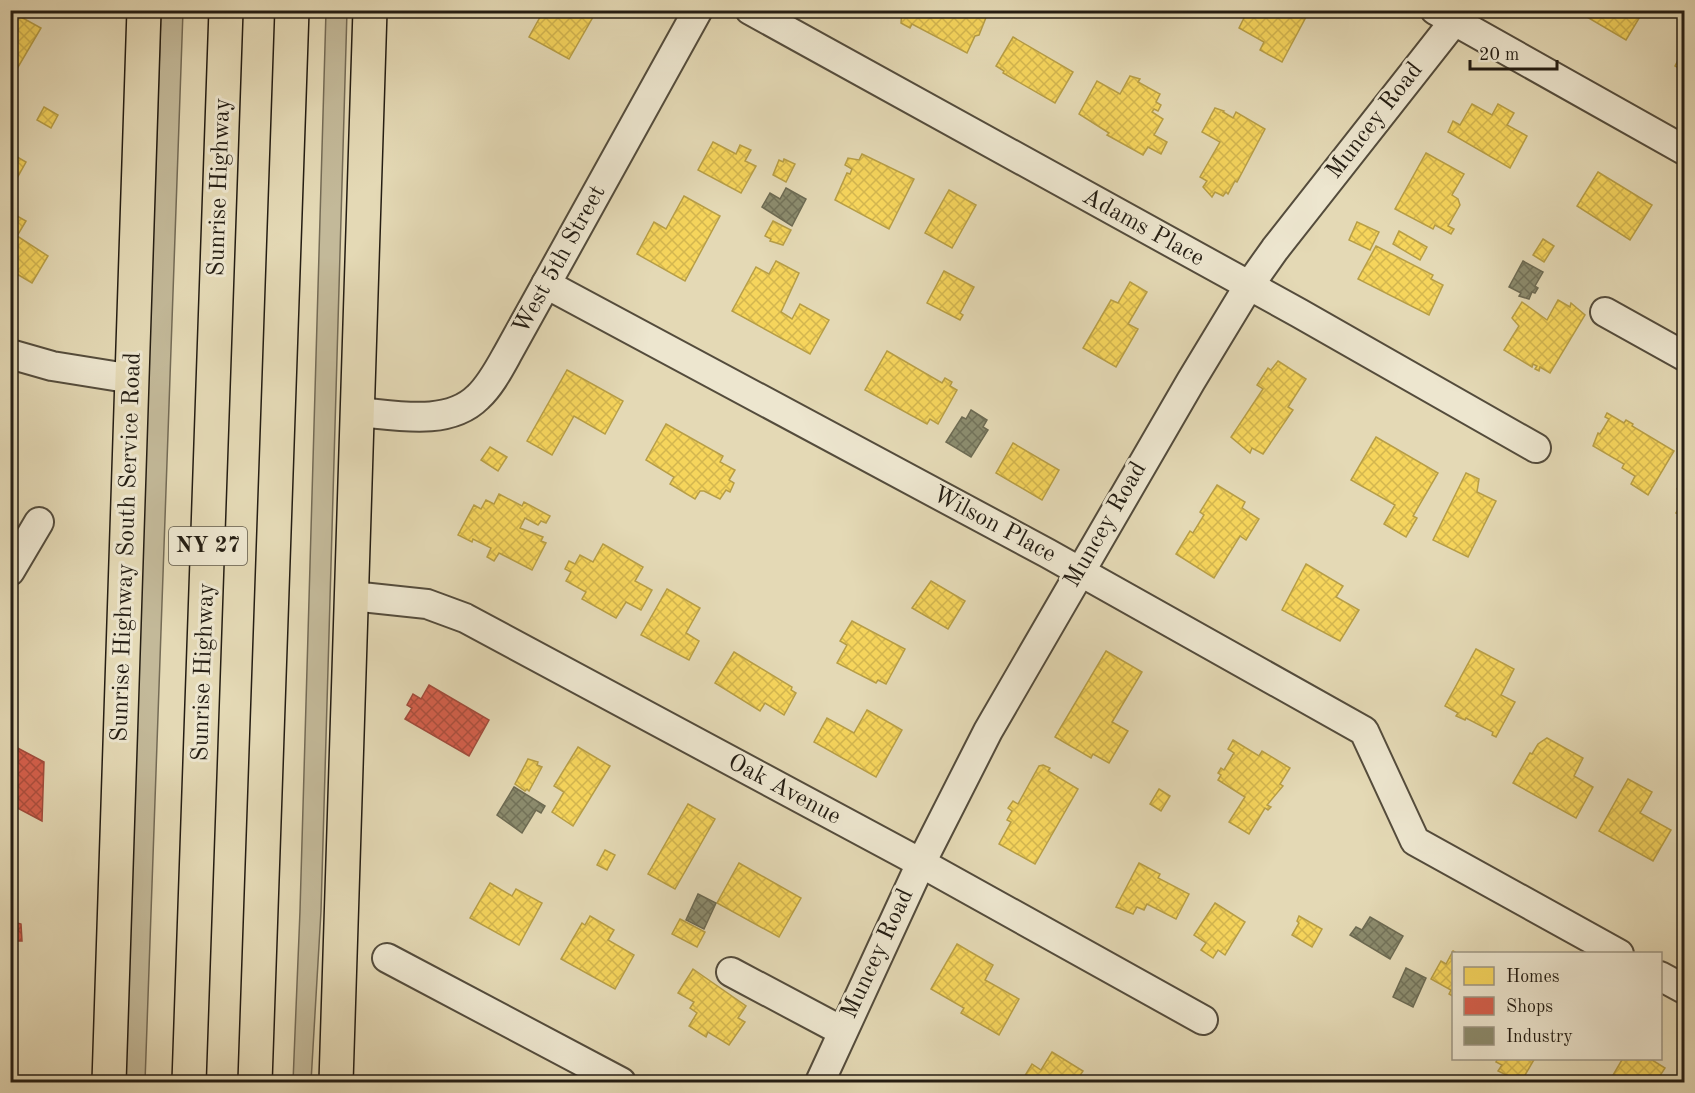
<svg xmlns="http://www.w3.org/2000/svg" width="1695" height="1093" font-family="'Old Standard TT',serif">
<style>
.green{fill:#c3b999;stroke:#746b56;stroke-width:1.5}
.homes{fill:url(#homes-cross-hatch);stroke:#b79e46;stroke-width:1.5}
.shops{fill:url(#shops-cross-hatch);stroke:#a14c3c;stroke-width:1.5}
.industry{fill:url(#industry-cross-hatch);stroke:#6d6b53;stroke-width:1.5}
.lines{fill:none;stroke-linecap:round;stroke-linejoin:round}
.minor-casing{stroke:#544c3c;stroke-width:32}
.major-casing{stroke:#241d13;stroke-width:36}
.highway-casing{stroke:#241d13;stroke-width:36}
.minor{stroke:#ede6cf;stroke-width:28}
.major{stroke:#e4d9b5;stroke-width:33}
.highway{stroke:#e4d9b5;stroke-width:33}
.labels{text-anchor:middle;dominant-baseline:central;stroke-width:6;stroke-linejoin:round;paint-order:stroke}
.shield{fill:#ede6cf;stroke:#60594b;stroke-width:1.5}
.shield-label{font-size:22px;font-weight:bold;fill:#241d13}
.street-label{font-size:24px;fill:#241d13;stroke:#ede6cf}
</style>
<defs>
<pattern id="homes-cross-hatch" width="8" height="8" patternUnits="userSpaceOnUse" patternTransform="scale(1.5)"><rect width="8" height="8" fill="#f6d55c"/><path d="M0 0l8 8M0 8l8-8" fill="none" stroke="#d3b64f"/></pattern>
<pattern id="shops-cross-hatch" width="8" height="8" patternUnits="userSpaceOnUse" patternTransform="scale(1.5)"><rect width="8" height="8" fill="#d6604d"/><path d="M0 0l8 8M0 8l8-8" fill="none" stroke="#ad4f3f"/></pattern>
<pattern id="industry-cross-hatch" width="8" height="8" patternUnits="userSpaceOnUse" patternTransform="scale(1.5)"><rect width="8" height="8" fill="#8c8c6e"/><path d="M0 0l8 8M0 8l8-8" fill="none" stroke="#727259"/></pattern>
</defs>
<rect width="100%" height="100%" fill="#e4d9b5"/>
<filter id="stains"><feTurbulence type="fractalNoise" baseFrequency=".00333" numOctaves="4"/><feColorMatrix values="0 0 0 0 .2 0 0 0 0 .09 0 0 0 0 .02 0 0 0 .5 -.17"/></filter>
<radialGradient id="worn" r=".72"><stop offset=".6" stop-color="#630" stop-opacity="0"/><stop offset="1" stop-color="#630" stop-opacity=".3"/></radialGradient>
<g class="green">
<path d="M161 11H183L145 1082H124Z"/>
<path d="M326 11H347L321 911 311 1082H293L300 911Z"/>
</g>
<g class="homes">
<path d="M544 10H597L569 59 529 37Z"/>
<path d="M959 10H989L979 35 975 36 967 53 912 24 910 28 901 23 902 10Z"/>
<path d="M1248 10H1295L1306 17 1282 62 1260 50 1264 42 1239 28Z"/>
<path d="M1575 10H1644L1626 40Z"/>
<path d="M10 11 41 28 14 74 10 72Z"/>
<path d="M1013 37 1073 72 1055 103 1003 73 1004 71 996 66Z"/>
<path d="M1684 49V76L1680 73 1682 70 1675 66Z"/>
<path d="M1130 76 1140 79 1138 82 1160 94 1156 102 1161 105 1158 111 1154 109 1152 112 1163 119 1154 135 1167 142 1161 154 1148 147 1143 155 1107 135 1109 133 1079 114 1097 81 1120 94Z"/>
<path d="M1472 104 1492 115 1498 104 1514 113 1507 125 1527 136 1510 168 1448 132 1453 121 1460 125Z"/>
<path d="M44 107 58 115 51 128 37 120Z"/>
<path d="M1215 108 1224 111 1223 112 1233 118 1236 112 1265 129 1237 182 1235 181 1228 194 1226 192 1223 196 1215 192 1212 197 1203 187 1207 181 1200 177 1220 142 1202 132Z"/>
<path d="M713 142 736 154 740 145 751 150 745 161 756 166 741 193 698 170Z"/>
<path d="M1426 153 1464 174 1452 195 1458 199 1460 205 1448 226 1454 229 1451 234 1435 225 1433 229 1395 209Z"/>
<path d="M12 154 26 162 16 180 10 177Z"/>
<path d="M862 154 914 179 889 229 835 200 847 173 850 174 852 169 845 165 848 158 859 160Z"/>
<path d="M784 159 795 164 786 182 773 175 779 160 783 162Z"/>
<path d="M1598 172 1652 205 1630 240 1577 206Z"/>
<path d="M949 190 976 205 952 248 925 233Z"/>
<path d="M684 196 720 216 685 281 637 254 654 222 666 229Z"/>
<path d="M10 212 26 221 17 236 48 256 32 283 10 270Z"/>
<path d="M773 221 791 230 783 245 770 241 771 239 765 236Z"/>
<path d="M1357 222 1379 232 1370 250 1349 240Z"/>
<path d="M1399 231 1427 247 1420 260 1393 244Z"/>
<path d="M1543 239 1554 246 1544 262 1533 255Z"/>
<path d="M1376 246 1433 275 1431 279 1443 285 1429 315 1358 279Z"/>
<path d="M776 261 799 273 781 312 792 319 800 304 829 320 810 354 732 311 756 267 769 274Z"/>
<path d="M944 271 974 287 960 313 963 315 960 320 927 303Z"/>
<path d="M1130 282 1147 292 1128 324 1138 329 1116 367 1083 348 1111 300 1118 303Z"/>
<path d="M1558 300 1570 307 1571 303 1585 315 1550 373 1540 367 1539 371 1535 369 1537 366 1533 364 1532 367 1504 350 1519 326 1512 318 1522 302 1547 320Z"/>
<path d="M887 351 942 383 945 378 952 382 950 386 957 390 938 424 930 419 927 424 865 390Z"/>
<path d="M1278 361 1306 379 1288 407 1293 410 1263 454 1252 448 1250 453 1231 437 1263 389 1257 385 1268 368 1271 370Z"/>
<path d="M567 370 623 401 605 434 574 416 552 455 527 441Z"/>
<path d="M1607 413 1624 423 1626 420 1633 424 1632 426 1674 451 1648 495 1631 484 1635 476 1622 468 1624 464 1593 446 1598 433 1600 434 1609 419 1605 417Z"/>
<path d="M666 424 723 456 720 462 735 470 729 480 734 483 730 492 726 490 720 499 704 491H700L695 499 670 484 674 477 646 460Z"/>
<path d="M1376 437 1438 473 1413 516 1417 518 1406 537 1384 524 1395 505 1351 480Z"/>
<path d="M1013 443 1059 470 1042 500 996 473Z"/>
<path d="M490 447 507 457 498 471 481 460Z"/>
<path d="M1466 473 1479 479 1477 492 1496 501 1468 557 1433 540Z"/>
<path d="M1684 476V500L1680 498 1683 492 1677 489Z"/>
<path d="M1217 485 1245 502 1242 508 1259 519 1246 540 1240 536 1214 578 1176 554 1190 531 1193 533 1204 515 1200 512Z"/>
<path d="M499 494 522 506 524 502 550 516 546 523 541 521 538 525 525 518 520 528 543 537 541 541 546 543 532 570 499 553 494 561 487 557 491 548 473 539 472 542 458 535 474 505 481 509 486 500 494 504Z"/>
<path d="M1683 501 1684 502V517L1676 513Z"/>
<path d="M603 544 643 567 635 581 652 590 641 610 626 602 616 618 582 599 586 592 566 581 571 572 565 569 569 561 575 564 580 555 593 562Z"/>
<path d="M1306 564 1343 586 1336 597 1359 610 1340 641 1282 610Z"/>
<path d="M931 581 965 601 948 629 912 608Z"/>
<path d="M667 589 700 608 686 633 699 641 689 660 641 635Z"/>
<path d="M852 621 905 649 886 684 878 680 876 683 837 663 847 645 840 641Z"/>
<path d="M1476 649 1514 669 1501 695 1515 702 1496 737 1492 735 1493 732 1466 718 1465 720 1456 716 1458 713 1445 706Z"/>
<path d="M1106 651 1142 672 1112 722 1128 731 1109 763 1093 754 1091 758 1055 737Z"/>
<path d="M734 652 792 687 791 690 796 693 784 715 765 703 760 711 715 683Z"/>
<path d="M867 710 902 730 876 777 814 742 827 718 854 733Z"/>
<path d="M1547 738 1583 758 1574 776 1593 787 1576 818 1513 783 1530 753 1532 754 1538 744Z"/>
<path d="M1233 740 1259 756 1262 751 1290 768 1280 784 1283 786 1267 805 1271 807 1268 810 1265 808 1249 834 1229 822 1245 797 1218 780 1221 775 1218 773 1221 768 1224 770 1234 753 1228 749Z"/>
<path d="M578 747 610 766 573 826 552 812 564 792 554 786Z"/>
<path d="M528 759 538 762 537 765 542 767 529 791 527 789 525 791 515 784Z"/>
<path d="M1043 765 1050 768 1048 771 1078 789 1035 864 999 844 1011 822 1007 820 1012 811 1008 808 1013 801 1018 804 1039 766Z"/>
<path d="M1628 779 1652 792 1640 813 1671 830 1653 861 1599 831Z"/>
<path d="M1159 789 1170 796 1161 811 1150 804Z"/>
<path d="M688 804 715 819 675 889 648 874Z"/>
<path d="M605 850 615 855 607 870 597 865Z"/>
<path d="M739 863 801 898 779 937 717 903Z"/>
<path d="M1139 863 1160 874 1158 878 1189 894 1176 919 1147 904 1144 910 1137 907 1133 914 1116 907Z"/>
<path d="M490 883 512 896 516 889 542 903 519 945 470 918Z"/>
<path d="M1215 903 1245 922 1225 955 1218 950 1213 958 1201 950 1206 943 1194 935Z"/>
<path d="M590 916 614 930 608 940 634 955 615 989 561 959 582 923 585 925Z"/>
<path d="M1299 916 1322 929 1312 947 1292 935 1299 923 1297 921Z"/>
<path d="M680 919 705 932 697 947 672 934Z"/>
<path d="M957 944 993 965 985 980 1019 999 999 1035 961 1013 964 1008 931 989Z"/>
<path d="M1453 951 1458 954H1454V997L1449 994 1451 990 1431 979 1441 961 1446 964Z"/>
<path d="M693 969 746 1006 738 1018 745 1022 729 1045 708 1032 706 1037 689 1026 697 1013 690 1008 694 1002 678 993Z"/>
<path d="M1052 1052 1083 1071 1079 1077 1088 1082H1017L1020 1078 1023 1079 1032 1064 1041 1070Z"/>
<path d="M1498 1058H1535L1521 1082 1498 1071 1502 1065 1496 1062Z"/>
<path d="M1623 1058H1649L1665 1068 1656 1082H1609Z"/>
</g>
<g class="shops">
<path d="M429 685 489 720 469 756 405 719 412 708 407 705 413 694 421 699Z"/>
<path d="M10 744 44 762 42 821 10 804Z"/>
<path d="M10 921 21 924 22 941H10Z"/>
</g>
<g class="industry">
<path d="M786 188 806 199 792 226 762 207 770 193 780 199Z"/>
<path d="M1523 261 1543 272 1535 286 1538 288 1535 293 1532 292 1529 299 1519 296 1521 293 1509 287Z"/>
<path d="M971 410 987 420 983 427 988 430 971 457 946 442 962 417 966 419Z"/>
<path d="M514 787 545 806 541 813 536 810 522 833 497 815Z"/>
<path d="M698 894 716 903 704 929 686 920Z"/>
<path d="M1370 917 1403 936 1390 959 1350 935 1356 927 1362 930Z"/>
<path d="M1406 968 1426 978 1413 1007 1393 997Z"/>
</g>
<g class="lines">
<defs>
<g id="minor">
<path d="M750 10 1299 313 1536 448"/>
<path d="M1435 10 1684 150"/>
<path d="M546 284 1047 553 1364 731 1415 841 1619 954"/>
<path d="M1605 312 1684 356"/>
<path d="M10 354 52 366 133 379"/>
<path d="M358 412C395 415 448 427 478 397 491 385 500 367 509 351L698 10"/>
<path d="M10 571 39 522"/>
<path d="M352 596 427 604 465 618 921 863 1203 1020"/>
<path d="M387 958 621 1082"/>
<path d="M731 972 842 1031"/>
<path d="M1660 976 1684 989"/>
<path d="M820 1082 921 863 988 731 1191 381 1248 287 1275 249 1463 10"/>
</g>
<g id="major">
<path d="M109 1082 144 10"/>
<path d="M336 1082 370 10"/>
</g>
<g id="highway">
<path d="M189 1082 226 10"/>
<path d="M255 1082 292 10"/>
</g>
</defs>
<use href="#minor" class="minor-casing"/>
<use href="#major" class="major-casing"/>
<use href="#highway" class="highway-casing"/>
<use href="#minor" class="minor"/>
<use href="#major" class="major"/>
<use href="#highway" class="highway"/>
</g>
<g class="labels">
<rect class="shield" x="169" y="527" width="78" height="38" rx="4.5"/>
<g class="shield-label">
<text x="208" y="546">NY 27</text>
</g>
<g class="street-label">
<text transform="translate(1375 121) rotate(-52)">Muncey Road</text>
<text transform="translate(220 187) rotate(-88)">Sunrise Highway</text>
<text transform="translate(1143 228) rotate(29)">Adams Place</text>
<text transform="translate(560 260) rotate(-61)">West 5th Street</text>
<text transform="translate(994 525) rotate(28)">Wilson Place</text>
<text transform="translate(1106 525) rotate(-60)">Muncey Road</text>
<text transform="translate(127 547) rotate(-88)">Sunrise Highway South Service Road</text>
<text transform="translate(204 672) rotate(-88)">Sunrise Highway</text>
<text transform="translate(784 790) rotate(28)">Oak Avenue</text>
<text transform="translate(878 954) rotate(-65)">Muncey Road</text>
</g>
</g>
<rect width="1695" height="1093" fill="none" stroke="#e4d9b5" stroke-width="36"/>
<rect x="12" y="12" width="1671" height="1069" fill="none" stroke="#241d13" stroke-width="3"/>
<rect x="18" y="18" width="1659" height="1057" fill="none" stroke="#241d13" stroke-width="1.5"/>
<rect x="1452" y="952" width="210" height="108" fill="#ede6cf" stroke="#9d9684" stroke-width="1.5"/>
<rect x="1464" y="967" width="30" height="18" fill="#f6d55c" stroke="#9d9684" stroke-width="1.5"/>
<text x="1506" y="982" font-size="18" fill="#241d13">Homes</text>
<rect x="1464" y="997" width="30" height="18" fill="#d6604d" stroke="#9d9684" stroke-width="1.5"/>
<text x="1506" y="1012" font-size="18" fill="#241d13">Shops</text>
<rect x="1464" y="1027" width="30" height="18" fill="#8c8c6e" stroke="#9d9684" stroke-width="1.5"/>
<text x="1506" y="1042" font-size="18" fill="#241d13">Industry</text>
<path d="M1470 60v9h87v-9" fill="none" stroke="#241d13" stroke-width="3"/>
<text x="1479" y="60" font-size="18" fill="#241d13" stroke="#ede6cf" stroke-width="4.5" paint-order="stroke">20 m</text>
<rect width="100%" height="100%" filter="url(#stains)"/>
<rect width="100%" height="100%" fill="url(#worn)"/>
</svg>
